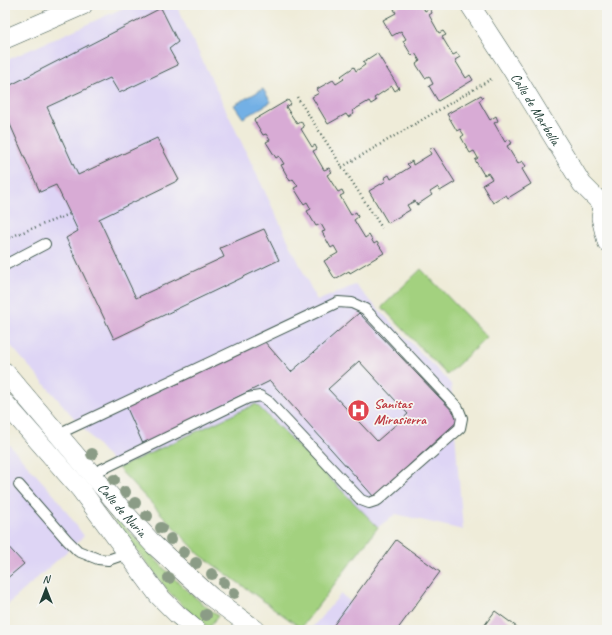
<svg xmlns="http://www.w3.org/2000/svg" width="612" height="635" font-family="Caveat,sans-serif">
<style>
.built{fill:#ded5f5}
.green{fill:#a3d17f;stroke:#61875a}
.water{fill:#73b0e5;stroke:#49768c}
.building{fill:#d8abd5;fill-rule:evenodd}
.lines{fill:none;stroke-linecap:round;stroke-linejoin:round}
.lane-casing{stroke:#3e574d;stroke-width:12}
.street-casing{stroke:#3e574d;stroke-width:20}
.path{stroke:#3e574d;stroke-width:2.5;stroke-dasharray:1 3;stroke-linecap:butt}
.lane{stroke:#fff;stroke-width:10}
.street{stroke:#fff;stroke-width:19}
.tree{fill:#8b9c86}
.labels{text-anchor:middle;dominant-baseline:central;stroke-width:3.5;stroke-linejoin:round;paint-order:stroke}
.street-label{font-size:14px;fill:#1f3d34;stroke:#f6f6f2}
.health-label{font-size:14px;font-weight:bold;fill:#be3a42;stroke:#f6f6f2;text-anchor:start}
</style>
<rect width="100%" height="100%" fill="#f6f6f2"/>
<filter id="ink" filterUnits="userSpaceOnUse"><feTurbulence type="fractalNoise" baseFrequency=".025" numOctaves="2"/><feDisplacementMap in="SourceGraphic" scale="8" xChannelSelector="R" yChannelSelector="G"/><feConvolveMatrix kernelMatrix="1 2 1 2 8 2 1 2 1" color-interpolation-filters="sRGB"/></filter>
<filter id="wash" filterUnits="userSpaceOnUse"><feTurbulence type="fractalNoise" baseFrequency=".012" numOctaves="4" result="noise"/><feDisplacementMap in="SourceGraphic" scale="16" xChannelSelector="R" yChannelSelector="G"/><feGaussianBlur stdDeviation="0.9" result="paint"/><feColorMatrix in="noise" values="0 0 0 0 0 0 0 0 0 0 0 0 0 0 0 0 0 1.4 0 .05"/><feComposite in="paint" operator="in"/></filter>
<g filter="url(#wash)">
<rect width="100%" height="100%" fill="#efecd9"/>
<g class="built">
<path d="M130 5H176L317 301 355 285 451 384 463 530 396 514 378 527 256 404 118 468 5 339V61Z"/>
<path d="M5 440 55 496 84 536 5 607Z"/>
<path d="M341 594 387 630H310Z"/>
</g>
<g class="green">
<path d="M421 269 487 337 447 375 382 307Z"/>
<path d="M256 404 378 527 301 628 200 555 118 468Z"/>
<path d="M112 512C145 549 178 586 218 616L209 628 185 608 168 591 109 514Z"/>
</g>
<path class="water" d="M263 89 271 102 243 118 234 105Z"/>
<g id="blocks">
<g class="building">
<path d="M401 5H422L425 11 430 8 432 13 429 15 439 33 443 31 446 35 442 37 453 55 457 53 460 57 455 60 466 78 470 75 473 80 438 101 429 86 433 84 429 76 425 78 416 64 420 61 415 53 412 56 403 41 406 39 401 31 392 36 383 20 396 13 394 9Z"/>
<path d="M161 8 178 42 169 49 178 65 119 93 110 78 47 107 78 175 157 138 179 180 99 219 136 298 224 257 220 248 264 229 279 260 114 339 66 238 78 231 70 214 56 185 40 192 5 113V88Z"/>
<path d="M377 53 399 88 395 91 392 86 374 98 376 101 371 104 369 101 352 111 354 114 348 117 346 114 328 124 312 97 319 93 317 89 333 80 336 84 344 79 341 76 354 67 356 71 365 65 363 62Z"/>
<path d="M481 95 483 98 479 101 490 120 496 116 498 121 494 123 505 142 509 139 512 143 507 146 518 164 522 161 526 166 522 169 531 184 508 198 506 195 493 203 482 185 492 179 488 173 484 175 475 160 478 158 474 151 470 153 461 137 464 135 460 129 457 131 447 114Z"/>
<path d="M288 100 291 104 286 107 297 124 301 121 304 127 301 129 312 147 315 145 317 149 313 151 324 170 329 168 332 172 327 175 338 192 342 190 344 194 340 196 351 215 356 212 358 217 354 220 365 238 369 235 374 244 377 242 384 253 350 273 349 271 335 279 324 261 338 253 334 246 331 248 322 232 325 231 321 224 316 226 307 211 311 209 307 202 304 204 294 188 298 186 293 179 290 181 281 165 284 164 279 156 276 158 266 142 270 140 266 134 263 135 254 120Z"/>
<path d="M433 147 455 182 440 191 438 187 430 192 432 195 417 205 415 201 407 205 410 210 388 223 369 191 386 181 384 178 389 175 391 179 410 167 407 164 412 161 413 165 431 154 429 150Z"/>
<path d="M359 313 460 419 374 497 270 381 143 444 126 406 264 341 291 372ZM359 361 408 414 377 441 328 389Z"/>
<path d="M396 540 440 572 397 630H338L333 626Z"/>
<path d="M5 543 24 564 5 580Z"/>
<path d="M495 611 521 630H481Z"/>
</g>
</g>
</g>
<g filter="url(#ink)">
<use href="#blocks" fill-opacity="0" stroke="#3e574d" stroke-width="1"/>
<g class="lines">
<defs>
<g id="lane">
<path d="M5 265 45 244"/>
<path d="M58 434 338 302 352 303 365 309 458 408 462 418 460 428 378 500 369 503 361 500 268 401 260 396 248 398 92 474"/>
<path d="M19 485 67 540 78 551 98 559 108 560 128 553"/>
</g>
<g id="street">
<path id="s1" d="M470 5 511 68 582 184 607 209"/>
<path d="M5 39 83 5"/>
<path d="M603 206 601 218 607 242"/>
<path id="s2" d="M5 372 124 512 154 545 211 597 256 630"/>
<path d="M5 403 81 490 159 596 177 614 196 630"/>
</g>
</defs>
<use href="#lane" class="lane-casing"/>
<use href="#street" class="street-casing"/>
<g class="path">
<path d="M297 97 382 228"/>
<path d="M342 167 493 78"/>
<path d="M5 239 70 214"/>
</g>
<use href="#lane" class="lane"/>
<use href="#street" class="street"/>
</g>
<g class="tree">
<circle cx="92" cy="454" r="6"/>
<circle cx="114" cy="480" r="6"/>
<circle cx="125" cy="492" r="6"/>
<circle cx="135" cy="503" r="6"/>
<circle cx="147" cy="516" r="6"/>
<circle cx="161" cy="528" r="6"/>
<circle cx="171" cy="539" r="6"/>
<circle cx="184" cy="552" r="6"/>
<circle cx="196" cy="563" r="6"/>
<circle cx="212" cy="574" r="6"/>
<circle cx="169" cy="578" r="6"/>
<circle cx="224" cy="583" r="6"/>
<circle cx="234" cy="593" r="6"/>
<circle cx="206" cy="615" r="6"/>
</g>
</g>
<defs>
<symbol id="hospital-disc" viewBox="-11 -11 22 22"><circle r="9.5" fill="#e0444e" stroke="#f6f6f2"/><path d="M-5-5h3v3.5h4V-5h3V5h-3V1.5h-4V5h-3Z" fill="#fff"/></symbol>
</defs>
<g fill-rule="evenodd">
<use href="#hospital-disc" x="346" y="398" width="25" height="25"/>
</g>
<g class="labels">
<g class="street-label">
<text stroke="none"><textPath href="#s1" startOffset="123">Calle de Marbella</textPath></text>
<text stroke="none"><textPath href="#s2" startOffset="181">Calle de Nuria</textPath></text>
</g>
<g class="health-label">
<text x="374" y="403">Sanitas<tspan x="374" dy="16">Mirasierra</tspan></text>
</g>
</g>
<rect width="612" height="635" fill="none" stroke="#f6f6f2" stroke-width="20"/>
<g transform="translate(46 589)" stroke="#f6f6f2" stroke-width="3" paint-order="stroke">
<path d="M0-3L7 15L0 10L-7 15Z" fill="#1f3d34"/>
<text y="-6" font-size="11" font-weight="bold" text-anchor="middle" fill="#1f3d34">N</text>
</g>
</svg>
